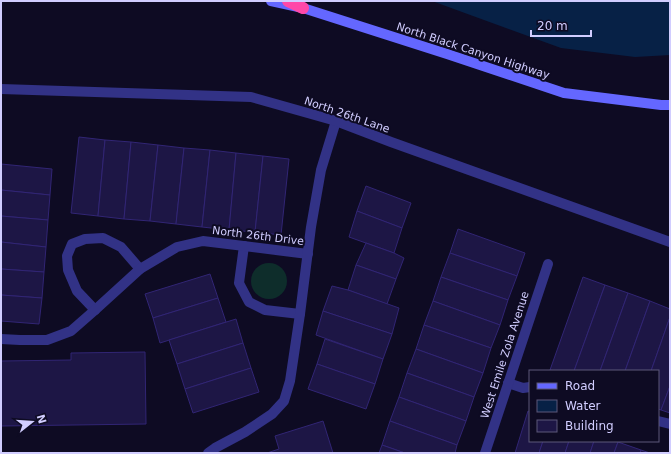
<svg xmlns="http://www.w3.org/2000/svg" width="671" height="454" font-family="'DejaVu Sans',sans-serif">
<style>
.green{fill:#0e2d2b}
.water{fill:#072146}
.building{fill:#1d1645;stroke:#312574}
.lines{fill:none;stroke-linecap:round;stroke-linejoin:round}
.minor{stroke:#323286;stroke-width:10}
.tertiary{stroke:#323286;stroke-width:10}
.secondary{stroke:#6467ff;stroke-width:10}
.motorway{stroke:#ff48a8;stroke-width:12}
.labels{text-anchor:middle;dominant-baseline:central;stroke-width:4;stroke-linejoin:round;paint-order:stroke}
.street-label{font-size:11px;fill:#d1cdff;stroke:#0e0b23}
</style>
<rect width="100%" height="100%" fill="#0e0b23"/>
<circle class="green" cx="269" cy="281" r="18"/>
<path class="water" d="M432 1H670V55L635 57 561 48Z"/>
<g class="building">
<path d="M79 137 105 140 98 216 71 213Z"/>
<path d="M105 140 131 142 124 219 98 216Z"/>
<path d="M131 142 158 145 150 221 124 219Z"/>
<path d="M158 145 184 148 176 224 150 221Z"/>
<path d="M184 148 210 150 202 227 176 224Z"/>
<path d="M210 150 236 153 229 230 202 227Z"/>
<path d="M236 153 263 156 255 232 229 230Z"/>
<path d="M263 156 289 159 281 235 255 232Z"/>
<path d="M1 164 52 169 50 195 1 190Z"/>
<path d="M366 186 411 203 402 228 357 211Z"/>
<path d="M1 190 50 195 48 220 1 216Z"/>
<path d="M357 211 402 228 394 253 349 237Z"/>
<path d="M1 216 48 220 46 247 1 242Z"/>
<path d="M458 229 525 253 517 276 450 253Z"/>
<path d="M1 242 46 247 44 272 1 269Z"/>
<path d="M366 243 394 253 404 258 396 279 356 265Z"/>
<path d="M450 253 517 276 508 300 441 277Z"/>
<path d="M356 265 396 279 387 304 348 290Z"/>
<path d="M1 269 44 272 42 298 1 295Z"/>
<path d="M210 274 218 298 153 318 145 294Z"/>
<path d="M441 277 508 300 500 325 433 301Z"/>
<path d="M583 277 605 285 574 371H554L550 370Z"/>
<path d="M605 285 628 293 600 371H574Z"/>
<path d="M332 286 348 290 399 308 392 334 323 311Z"/>
<path d="M628 293 650 301 625 371H600Z"/>
<path d="M1 295 42 298 39 324 1 321Z"/>
<path d="M218 298 226 322 160 343 153 318Z"/>
<path d="M433 301 500 325 491 348 424 325Z"/>
<path d="M650 301 670 309V317L651 371H625Z"/>
<path d="M323 311 392 334 383 359 316 335Z"/>
<path d="M670 317V386L661 410 658 409V371H651Z"/>
<path d="M236 319 243 343 177 364 169 340Z"/>
<path d="M424 325 491 348 483 373 416 349Z"/>
<path d="M325 339 383 359 375 384 317 364Z"/>
<path d="M243 343 251 368 185 389 177 364Z"/>
<path d="M416 349 483 373 474 397 407 373Z"/>
<path d="M145 352 146 424 1 426V361L71 360V353Z"/>
<path d="M317 364 375 384 366 409 308 389Z"/>
<path d="M251 368 259 392 193 413 185 389Z"/>
<path d="M407 373 474 397 466 421 399 397Z"/>
<path d="M670 386V413L661 410Z"/>
<path d="M399 397 466 421 457 445 390 421Z"/>
<path d="M528 411 530 412V441H543L539 453H515Z"/>
<path d="M323 421 333 453H267L279 449 275 436Z"/>
<path d="M390 421 457 445 455 453H405L382 445Z"/>
<path d="M543 441H569L565 453H539Z"/>
<path d="M569 441H594L590 453H565Z"/>
<path d="M594 441H616L618 442 614 453H590Z"/>
<path d="M618 442 641 450 640 453H614Z"/>
<path d="M382 445 405 453H379Z"/>
<path d="M641 450 650 453H640Z"/>
</g>
<g class="lines">
<g class="minor">
<path d="M244 246 239 283 249 302 265 310 300 314"/>
<path d="M95 310 77 291 68 270 67 256 72 244 85 239 103 238 121 247 140 269"/>
<path d="M1 339 20 340H47L71 331 95 310 140 269 177 247 203 241 308 254"/>
<path d="M508 383 523 388 530 387"/>
<path d="M658 421 670 424"/>
<path d="M208 453 215 448 245 432 272 414 284 401 290 381 300 314 311 227 321 170 336 121"/>
<path d="M485 453 548 264"/>
</g>
<path class="tertiary" d="M1 89 251 97 336 121 391 142 670 242"/>
<path class="secondary" d="M271 1 303 8 447 54 564 93 661 105H670"/>
<path class="motorway" d="M288 1 303 8"/>
</g>
<g class="labels">
<g class="street-label">
<text transform="translate(473 51) rotate(18)">North Black Canyon Highway</text>
<text transform="translate(347 115) rotate(19)">North 26th Lane</text>
<text transform="translate(258 236) rotate(7)">North 26th Drive</text>
<text transform="translate(505 355) rotate(-72)">West Emile Zola Avenue</text>
</g>
</g>
<rect width="671" height="454" fill="none" stroke="#d1cdff" stroke-width="4"/>
<rect x="529" y="370" width="130" height="72" fill="#0e0b23" stroke="#5c597b"/>
<rect x="537" y="383" width="20" height="6" fill="#6467ff" stroke="#5c597b"/>
<text x="565" y="390" font-size="12" fill="#d1cdff">Road</text>
<rect x="537" y="400" width="20" height="12" fill="#072146" stroke="#5c597b"/>
<text x="565" y="410" font-size="12" fill="#d1cdff">Water</text>
<rect x="537" y="420" width="20" height="12" fill="#1d1645" stroke="#5c597b"/>
<text x="565" y="430" font-size="12" fill="#d1cdff">Building</text>
<g transform="translate(32 422) rotate(73)" stroke="#0e0b23" stroke-width="3" paint-order="stroke">
<path d="M0-3L7 15L0 10L-7 15Z" fill="#d1cdff"/>
<text y="-6" font-size="11" font-weight="bold" text-anchor="middle" fill="#d1cdff">N</text>
</g>
<path d="M531 30v6h60v-6" fill="none" stroke="#d1cdff" stroke-width="2"/>
<text x="537" y="30" font-size="12" fill="#d1cdff" stroke="#0e0b23" stroke-width="3" paint-order="stroke">20 m</text>
</svg>
